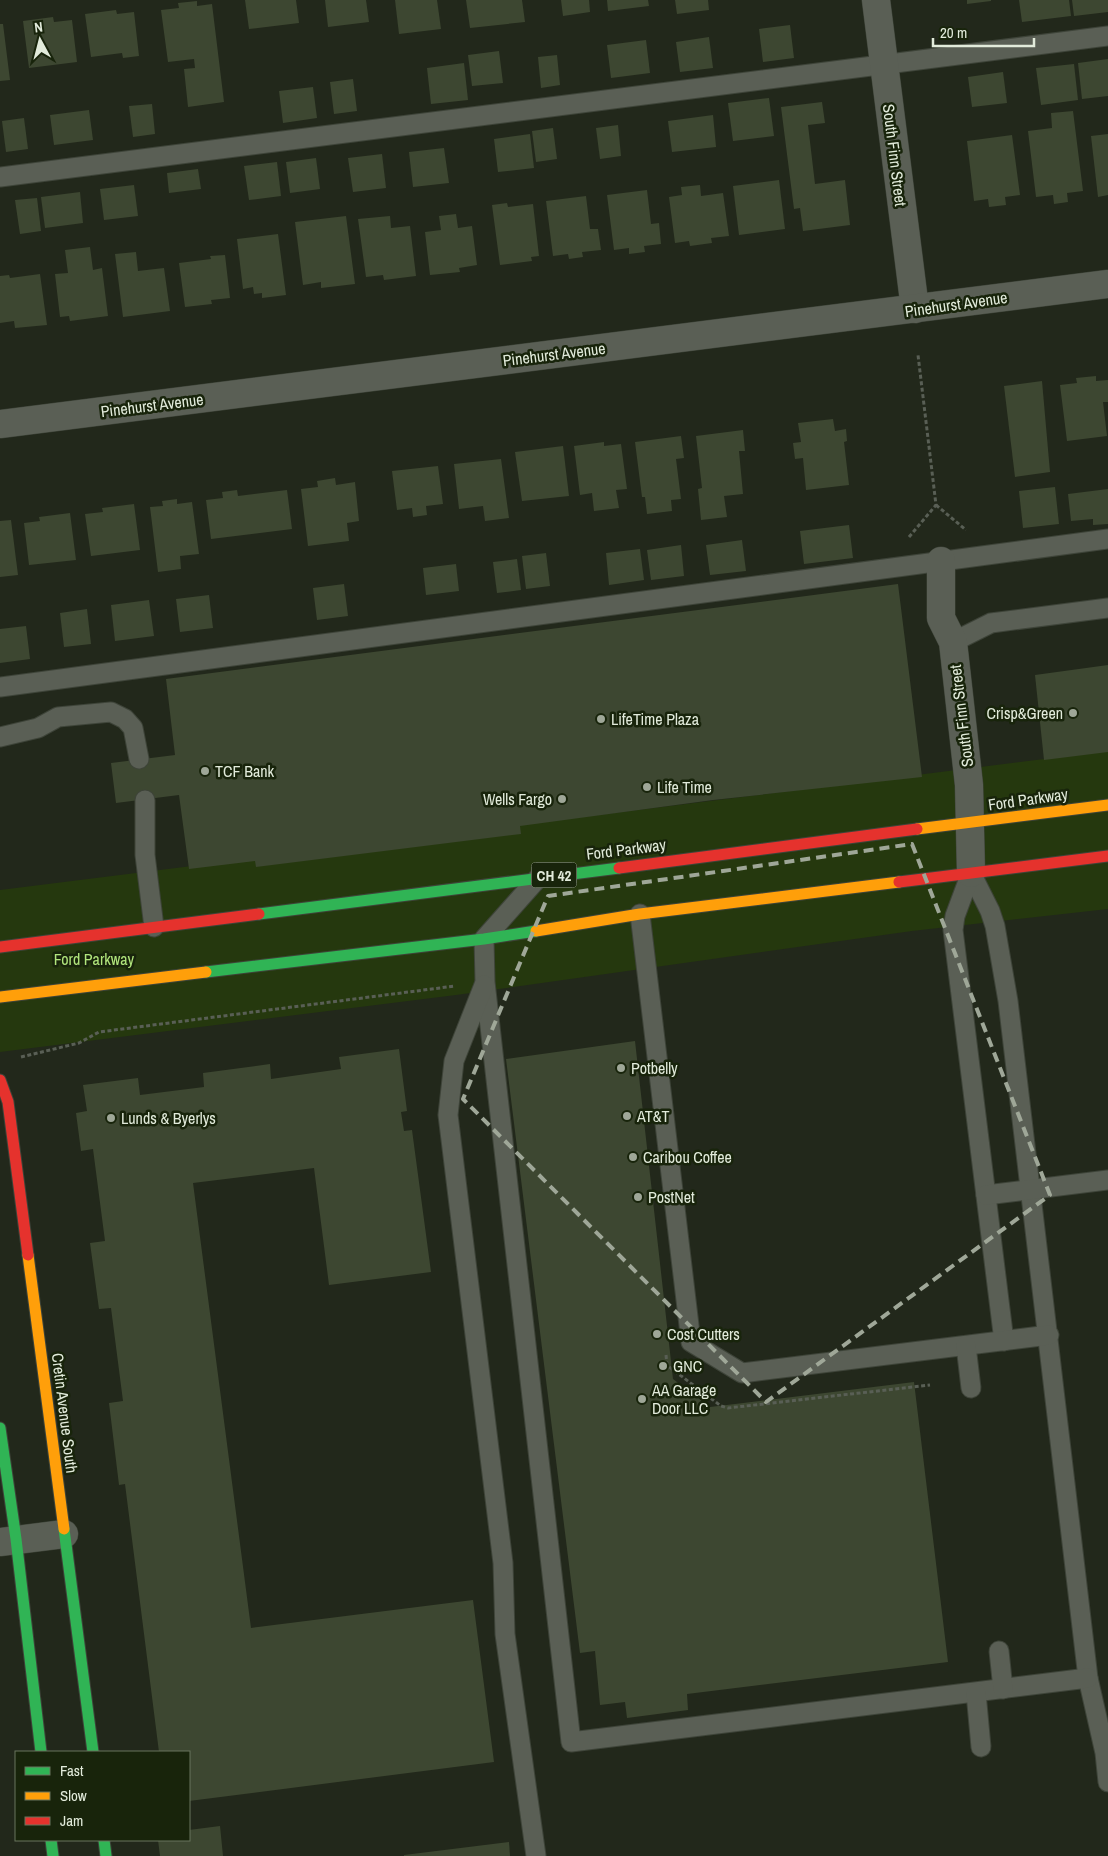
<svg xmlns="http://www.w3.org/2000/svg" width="1108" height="1856" font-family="'Archivo Narrow',sans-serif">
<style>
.green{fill:#25380e}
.building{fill:#3d4731}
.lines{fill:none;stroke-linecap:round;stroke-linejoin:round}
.lane-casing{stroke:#3e4439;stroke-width:21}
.street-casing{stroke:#3e4439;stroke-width:29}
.fast-casing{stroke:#3e4439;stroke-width:13}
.slow-casing{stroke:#3e4439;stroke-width:13}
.jam-casing{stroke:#3e4439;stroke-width:13}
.path{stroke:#595f55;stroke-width:3;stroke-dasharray:4 2.5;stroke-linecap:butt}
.lane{stroke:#5a5f55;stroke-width:19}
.street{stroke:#5a5f55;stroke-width:28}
.fast{stroke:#30b455;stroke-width:11}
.slow{stroke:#ff9f0a;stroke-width:11}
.jam{stroke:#e5322d;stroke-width:11}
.marked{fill:none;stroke:#9fa798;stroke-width:4;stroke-dasharray:10 6;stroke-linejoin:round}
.poi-dot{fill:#9fa798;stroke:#18240b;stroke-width:2}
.labels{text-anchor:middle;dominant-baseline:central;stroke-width:5;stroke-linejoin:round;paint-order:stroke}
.shield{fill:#18240b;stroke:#a5af9d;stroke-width:1}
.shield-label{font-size:15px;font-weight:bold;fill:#e2ebdb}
.street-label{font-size:16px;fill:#e2ebdb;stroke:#18240b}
.poi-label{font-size:16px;fill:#e2ebdb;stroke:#18240b;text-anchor:start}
.park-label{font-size:16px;fill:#b1e57c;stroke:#18240b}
</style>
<rect width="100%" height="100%" fill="#22281b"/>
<path class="green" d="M1108 751V909L912 931 456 995 0 1052V890Z"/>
<g class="building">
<path d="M245 0H296L299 23 249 29Z"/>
<path d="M325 0H366L369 22 328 27Z"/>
<path d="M395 0H437L441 29 399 34Z"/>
<path d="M466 0H522L525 22 470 28Z"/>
<path d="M561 0H589L590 12 563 16Z"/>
<path d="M607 0H648L649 6 608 11Z"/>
<path d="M675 0H708L709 10 677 14Z"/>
<path d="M967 0H991V1L967 4Z"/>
<path d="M1019 0H1069L1071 16 1022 22Z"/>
<path d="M1072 0H1108V12L1074 16Z"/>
<path d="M197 1V6L212 4 224 102 188 107 184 69 195 68 194 59 168 62 161 10 179 8 178 3Z"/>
<path d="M116 10 117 14 134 12 139 56 123 58 122 53 91 57 85 14Z"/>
<path d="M53 17 54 22 72 20 77 62 29 68 23 21Z"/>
<path d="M0 24H3L10 80 0 81Z"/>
<path d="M790 25 794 58 763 62 759 29Z"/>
<path d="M709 37 713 68 680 72 676 42Z"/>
<path d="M646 40 650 73 611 78 607 45Z"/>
<path d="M499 51 503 83 472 86 468 55Z"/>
<path d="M557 55 560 85 541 88 538 57Z"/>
<path d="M1108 59V96L1082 99 1078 63Z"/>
<path d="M464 63 468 100 431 104 427 68Z"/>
<path d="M1074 64 1078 100 1041 105 1036 68Z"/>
<path d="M1003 72 1007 103 972 107 968 77Z"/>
<path d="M353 79 357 111 334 114 330 82Z"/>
<path d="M313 87 317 118 283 123 279 91Z"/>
<path d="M769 98 774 136 733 141 728 103Z"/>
<path d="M822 102 825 123 808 125 815 184 845 180 850 225 803 231 800 208 794 209 781 107Z"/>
<path d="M152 104 155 134 133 137 129 106Z"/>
<path d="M89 110 93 140 54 145 50 115Z"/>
<path d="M1073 111 1083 191 1067 193 1068 202 1054 204 1053 195 1036 197 1028 131 1052 128 1051 113Z"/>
<path d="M713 115 716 147 672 152 668 121Z"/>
<path d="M24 118 28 149 6 152 2 121Z"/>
<path d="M618 125 621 156 600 159 596 128Z"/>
<path d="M553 128 557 159 536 162 532 131Z"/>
<path d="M530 134 534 168 498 172 494 139Z"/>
<path d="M1108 134V195L1098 197 1091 136Z"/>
<path d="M1012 135 1020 195 1005 197 1006 205 989 207 988 199 974 201 967 141Z"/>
<path d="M444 148 449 183 413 187 409 152Z"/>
<path d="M382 154 386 188 353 192 348 158Z"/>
<path d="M316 158 320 189 290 193 286 162Z"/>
<path d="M277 162 281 196 249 200 244 166Z"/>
<path d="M198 169 201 189 169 193 167 173Z"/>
<path d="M779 180 785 229 739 235 733 186Z"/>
<path d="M134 185 138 216 104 220 100 189Z"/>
<path d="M700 185 701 196 723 193 729 236 711 238 712 243 690 246 689 241 675 243 669 197 682 195 681 187Z"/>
<path d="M647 190 651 224 659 223 661 244 644 246 645 252 629 254V248L614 250 607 195Z"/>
<path d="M80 192 83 223 45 228 41 197Z"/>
<path d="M586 196 590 229H598L601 250 582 252 583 257 569 259 568 254 553 256 546 201Z"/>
<path d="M37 198 41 231 20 234 15 200Z"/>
<path d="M507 203 508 207 533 204 539 256 531 257 532 261 500 265 492 205Z"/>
<path d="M456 214 458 228 472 226 477 265 459 268 460 272 430 275 425 232 441 230 439 216Z"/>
<path d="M346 216 355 284 321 288V282L303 285 295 222Z"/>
<path d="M390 216 391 228 410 226 416 276 384 280 383 275 366 277 358 219Z"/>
<path d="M278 234 286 295 262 298V293L254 294 253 287 243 289 237 239Z"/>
<path d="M90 247 93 270 102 268 108 316 70 321 69 316 60 317 55 274 68 273 65 250Z"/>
<path d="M136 252 138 271 164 268 170 311 123 317 115 254Z"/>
<path d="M225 255 230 298 211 300 212 304 185 307 179 263 211 259 210 256Z"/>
<path d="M40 274 47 325 15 328 14 321 0 323V276L9 275 10 278Z"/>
<path d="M1096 376V381L1108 380V402H1103L1107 436 1067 441 1060 385 1077 383 1076 378Z"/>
<path d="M1042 381 1050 472 1015 477 1004 386Z"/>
<path d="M833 419 835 431 846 429 847 441 844 442 849 485 806 490 803 458 795 459 793 443 801 442 798 423Z"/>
<path d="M743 430 745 451H739L743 494 724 496 727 517 701 520 698 489 702 488 696 436Z"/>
<path d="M681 436 684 458 676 459 681 499 671 500 672 511 647 514 645 497H642L635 442Z"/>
<path d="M604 442V446L621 444 627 489 616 490 619 508 594 511 592 493 580 495 574 446Z"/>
<path d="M563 446 569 496 522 501 515 452Z"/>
<path d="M501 459 509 518 485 521 483 506 459 509 454 464Z"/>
<path d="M438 466 443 504 426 506 427 515 413 517 412 508 397 510 392 471Z"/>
<path d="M335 478 336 485 355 482 359 521 347 523 349 541 308 546 301 489 318 487 317 481Z"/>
<path d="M1055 487 1059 524 1023 528 1019 491Z"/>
<path d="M1108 489V524L1093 525V519L1071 521 1068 494Z"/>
<path d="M237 490 238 496 287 490 292 529 211 539 206 500 223 498 222 492Z"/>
<path d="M177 499V504L192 502 199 554 180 556 181 569 158 572 150 507 163 506 162 501Z"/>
<path d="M134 504 140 550 91 556 85 514 103 512 102 508Z"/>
<path d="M70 513 76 560 29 565 24 523 40 521 39 517Z"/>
<path d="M11 520 18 575 0 577V521Z"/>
<path d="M849 525 853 558 804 564 800 531Z"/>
<path d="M742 540 746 571 710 575 706 545Z"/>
<path d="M681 545 684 576 651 580 647 550Z"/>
<path d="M640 549 644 580 609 585 606 553Z"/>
<path d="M546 553 550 586 526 589 522 556Z"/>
<path d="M517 559 521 590 497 593 493 562Z"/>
<path d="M456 564 459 591 426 595 423 568Z"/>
<path d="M344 584 348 616 317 620 313 588Z"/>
<path d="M898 584 922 777 713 800 520 826 521 834 256 867 255 861 189 869 179 795 116 803 111 763 175 755 166 679Z"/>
<path d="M209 595 213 628 180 632 176 599Z"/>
<path d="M149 600 154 636 115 641 111 605Z"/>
<path d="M87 609 91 644 64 647 60 613Z"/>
<path d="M26 626 30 659 0 663V629Z"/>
<path d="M1108 665V752L1044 760 1035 675Z"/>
<path d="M635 1041 673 1379 710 1407 914 1382 948 1662 687 1694 688 1710 627 1718 625 1702 600 1705 595 1651 580 1653 506 1059Z"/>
<path d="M399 1049 407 1111 401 1112 404 1131 412 1130 431 1272 329 1285 314 1168 193 1183 251 1628 473 1600 494 1762 189 1801V1752H159L125 1484 119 1485 109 1403 123 1401 111 1308 99 1309 90 1243 105 1241 93 1149 81 1151 76 1113 87 1111 83 1085 138 1078 140 1095 204 1087 203 1073 270 1064 271 1079 341 1069 339 1057Z"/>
<path d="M220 1826 223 1856H160L158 1840H189V1830Z"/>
<path d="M509 1842 510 1856H404V1855Z"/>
</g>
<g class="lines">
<defs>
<g id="lane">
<path d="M0 177 1108 36"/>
<path d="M953 642 991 623 1108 608"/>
<path d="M0 687 1108 539"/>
<path d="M0 737 38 728 58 717 111 712 125 719 133 728 139 759"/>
<path d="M145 800V855L154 927"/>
<path d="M971 873 990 911 995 926 1008 1001 1088 1678 1105 1753 1108 1782"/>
<path d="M971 873 955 916 953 930 1004 1341"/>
<path d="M539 877 484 939 485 982 571 1742 1088 1678"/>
<path d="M640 914 691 1342 742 1373 1049 1335"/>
<path d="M484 985 454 1061 448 1115 503 1563 505 1634 536 1856"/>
<path d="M986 1195 1108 1180"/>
<path d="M966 1346 971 1388"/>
<path d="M999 1651 1003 1689"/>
<path d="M976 1693 981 1747"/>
</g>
<g id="street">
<path d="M876 0 915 309"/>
<path d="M0 424 1108 284"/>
<path d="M941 561V618L953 642 969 785 971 873"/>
<path d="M0 1542 64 1534"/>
</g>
<g id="fast">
<path d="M259 914 619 868"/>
<path d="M206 972 484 939 536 931"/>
<path d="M0 1428 16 1539 41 1752"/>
<path d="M64 1529 93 1752"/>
<path d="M51 1840 53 1856"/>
<path d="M104 1840 106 1856"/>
</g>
<g id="slow">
<path d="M917 829 1108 805"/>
<path d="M536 931 640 914 899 882"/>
<path d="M0 997 206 972"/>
<path d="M28 1255 64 1529"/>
</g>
<g id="jam">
<path d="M619 868 917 829"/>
<path d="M899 882 1108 856"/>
<path d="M0 947 259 914"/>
<path d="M0 1080 8 1102 28 1255"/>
</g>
</defs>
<use href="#lane" class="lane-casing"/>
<use href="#street" class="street-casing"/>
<use href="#fast" class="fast-casing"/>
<use href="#slow" class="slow-casing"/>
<use href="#jam" class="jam-casing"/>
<g class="path">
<path d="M936 505 966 530"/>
<path d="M909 537 936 505 918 355"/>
<path d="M21 1057 79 1043 99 1032 455 986"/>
<path d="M666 1355 667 1365 672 1369 721 1406 728 1408 930 1385"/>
</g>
<use href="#lane" class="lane"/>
<use href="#street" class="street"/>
<use href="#fast" class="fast"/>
<use href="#slow" class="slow"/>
<use href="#jam" class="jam"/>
</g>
<path class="marked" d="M912 844 1050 1195 766 1402 463 1099 548 896Z"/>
<g class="poi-dot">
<circle cx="1073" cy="713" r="5"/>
<circle cx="601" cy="719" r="5"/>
<circle cx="205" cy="771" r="5"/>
<circle cx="647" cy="787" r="5"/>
<circle cx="562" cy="799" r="5"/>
<circle cx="621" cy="1068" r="5"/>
<circle cx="627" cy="1116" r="5"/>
<circle cx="111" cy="1118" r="5"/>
<circle cx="633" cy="1157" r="5"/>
<circle cx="638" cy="1197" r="5"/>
<circle cx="657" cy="1334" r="5"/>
<circle cx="663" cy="1366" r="5"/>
<circle cx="642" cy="1399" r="5"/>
</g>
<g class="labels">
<rect class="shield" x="531.5" y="862.5" width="45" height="25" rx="4"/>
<g class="shield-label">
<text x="554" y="875">CH 42</text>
</g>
<g class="street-label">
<text transform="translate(895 155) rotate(83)">South Finn Street</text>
<text transform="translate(956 304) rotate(-8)">Pinehurst Avenue</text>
<text transform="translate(554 354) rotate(-7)">Pinehurst Avenue</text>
<text transform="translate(152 405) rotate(-7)">Pinehurst Avenue</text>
<text transform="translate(961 716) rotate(-97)">South Finn Street</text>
<text transform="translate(1028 799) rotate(-8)">Ford Parkway</text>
<text transform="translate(626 849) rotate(-7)">Ford Parkway</text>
<text transform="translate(65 1413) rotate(83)">Cretin Avenue South</text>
</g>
<g class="poi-label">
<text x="1063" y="713" text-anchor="end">Crisp&amp;Green</text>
<text x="611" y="719">LifeTime Plaza</text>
<text x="215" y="771">TCF Bank</text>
<text x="657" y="787">Life Time</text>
<text x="552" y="799" text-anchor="end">Wells Fargo</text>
<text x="631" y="1068">Potbelly</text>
<text x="637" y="1116">AT&amp;T</text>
<text x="121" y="1118">Lunds &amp; Byerlys</text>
<text x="643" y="1157">Caribou Coffee</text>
<text x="648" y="1197">PostNet</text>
<text x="667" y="1334">Cost Cutters</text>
<text x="673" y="1366">GNC</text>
<text x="652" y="1390">AA Garage<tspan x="652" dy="18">Door LLC</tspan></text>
</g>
<g class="park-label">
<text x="94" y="959">Ford Parkway</text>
</g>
</g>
<rect x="15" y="1751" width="175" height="90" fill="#18240b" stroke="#69745e"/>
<rect x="25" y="1767" width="25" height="8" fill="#30b455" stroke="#69745e"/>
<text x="60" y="1776" font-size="15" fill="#e2ebdb">Fast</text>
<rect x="25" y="1792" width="25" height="8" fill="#ff9f0a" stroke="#69745e"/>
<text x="60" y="1801" font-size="15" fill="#e2ebdb">Slow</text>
<rect x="25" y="1817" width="25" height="8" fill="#e5322d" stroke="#69745e"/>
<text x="60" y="1826" font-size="15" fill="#e2ebdb">Jam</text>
<g transform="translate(40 40) rotate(353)" stroke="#18240b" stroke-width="4" paint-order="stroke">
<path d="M0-4L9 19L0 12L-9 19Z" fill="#e2ebdb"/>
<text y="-8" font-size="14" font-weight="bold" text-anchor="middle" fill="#e2ebdb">N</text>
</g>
<path d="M933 38v8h101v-8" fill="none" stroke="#e2ebdb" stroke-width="2.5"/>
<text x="940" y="38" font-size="15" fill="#e2ebdb" stroke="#18240b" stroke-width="4" paint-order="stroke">20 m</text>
</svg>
